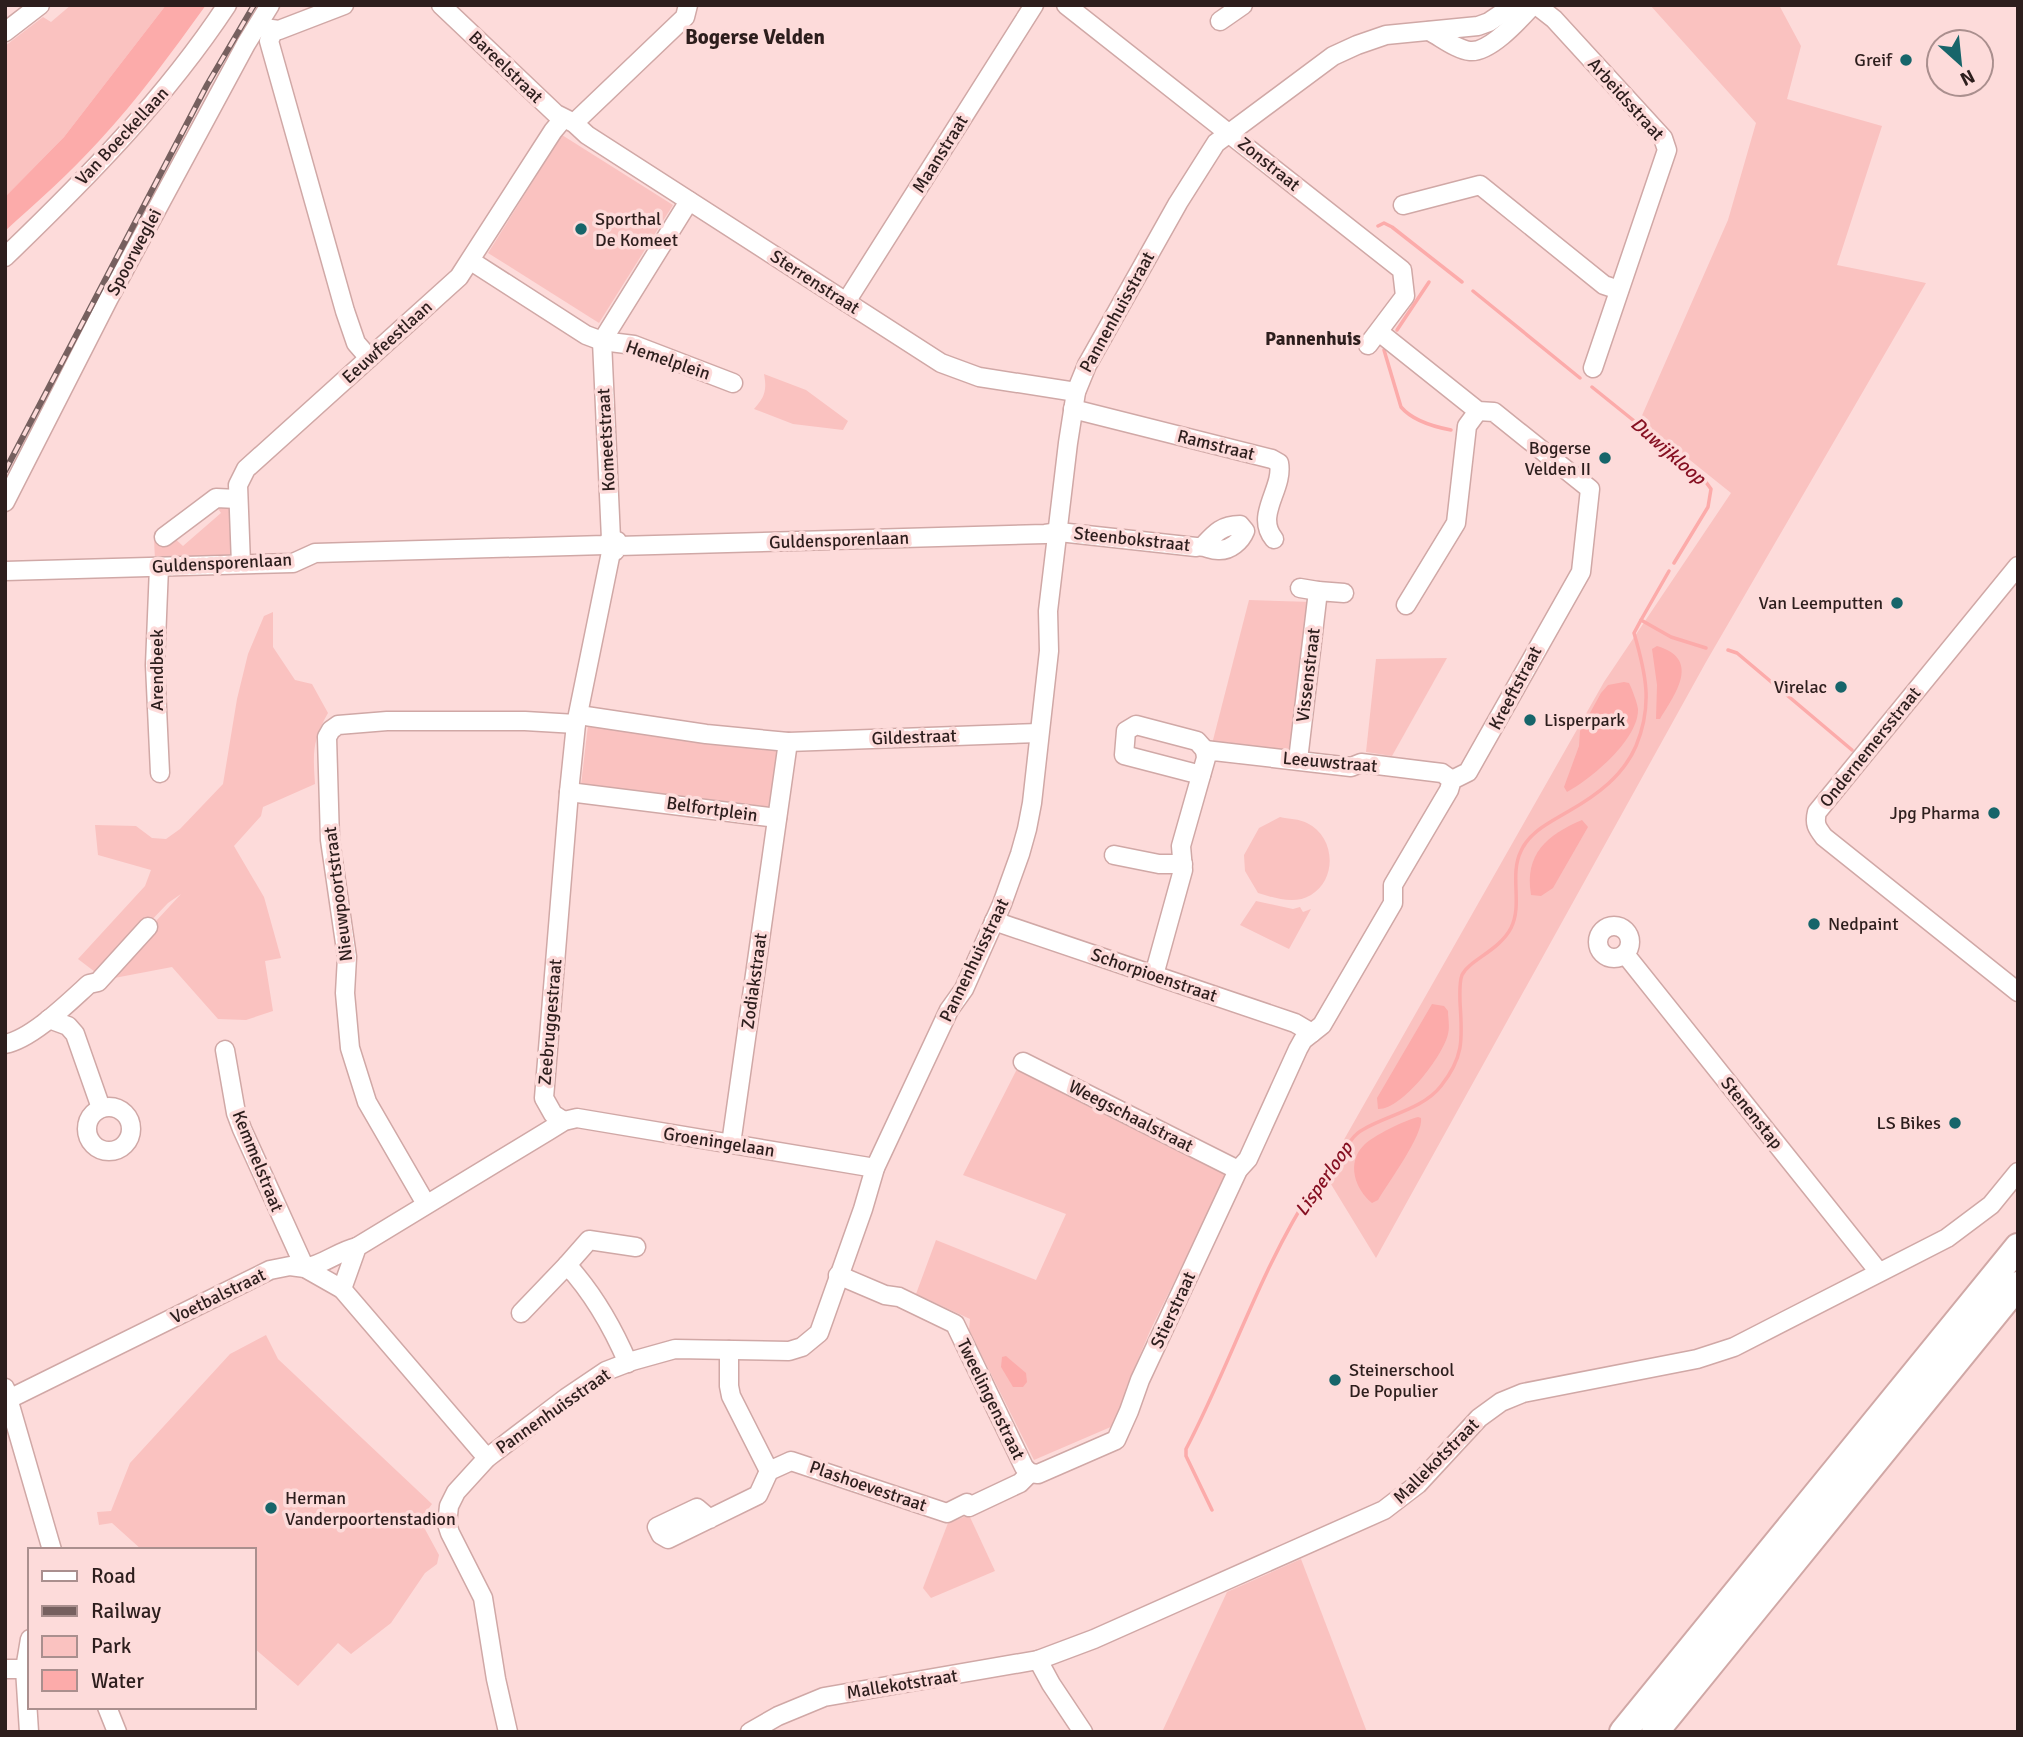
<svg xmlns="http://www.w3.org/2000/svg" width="2023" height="1737" font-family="Signika,sans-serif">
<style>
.green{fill:#fac2c0}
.water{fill:#fcabaa}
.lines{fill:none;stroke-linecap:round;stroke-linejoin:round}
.stream{stroke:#fcabaa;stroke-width:3.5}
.minor-casing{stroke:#d0a8a6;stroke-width:21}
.highway-casing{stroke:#d0a8a6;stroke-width:30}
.minor{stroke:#fff;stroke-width:18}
.highway{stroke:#fff;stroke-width:26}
.rail-casing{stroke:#76605f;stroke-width:6}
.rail{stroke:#fddbda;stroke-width:3.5;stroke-dasharray:10;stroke-linecap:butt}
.poi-dot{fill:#17656a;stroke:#fddbda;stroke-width:2.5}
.labels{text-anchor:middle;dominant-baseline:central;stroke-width:7;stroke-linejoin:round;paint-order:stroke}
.poi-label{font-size:18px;fill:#2d1e1d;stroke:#fddbda;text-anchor:end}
.street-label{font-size:18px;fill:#2d1e1d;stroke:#fddbda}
.neighbourhood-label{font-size:19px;font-weight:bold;fill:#2d1e1d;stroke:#fddbda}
.water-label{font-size:19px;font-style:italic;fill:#861022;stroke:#fddbda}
.quarter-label{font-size:21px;font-weight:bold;fill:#2d1e1d;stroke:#fddbda}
</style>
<rect width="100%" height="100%" fill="#fddbda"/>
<g class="green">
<path d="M71 5H166L64 137 5 197V46L43 17 51 22Z"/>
<path d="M1650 5H1779L1801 46 1787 99 1882 126 1837 265 1926 283 1706 662 1376 1258 1326 1176 1333 1159 1604 682 1731 493 1640 420 1728 220 1756 123Z"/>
<path d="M562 135 673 205 599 323 488 253Z"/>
<path d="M764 374 806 390 848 421 843 430 793 424 754 409C765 397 767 390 764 374Z"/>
<path d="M215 504 230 505 233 553 230 557 155 560 154 539 174 538 183 546 221 513Z"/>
<path d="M1249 600 1313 602 1294 752 1212 744Z"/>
<path d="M273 612V647L295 680 312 684 328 713C312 741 313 753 315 784L263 807 261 816 234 846 264 897 281 958 265 961 273 1011 246 1020 218 1019 172 967 109 979V972L181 894 168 903 99 975 78 959 145 886 151 870 98 855 95 825 136 826 152 838 166 839 180 829 223 784 237 699 248 654 264 616Z"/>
<path d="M1447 658 1392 756 1366 752 1376 659Z"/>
<path d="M588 725 779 750 771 807 581 785Z"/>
<path d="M1280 817C1288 819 1300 819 1307 823 1335 836 1338 879 1311 895 1295 905 1274 898 1258 893L1245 871 1244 855 1259 828Z"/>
<path d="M1256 901 1293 909 1300 907 1303 912 1311 909 1289 949 1240 925Z"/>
<path d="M1017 1069 1227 1174 1150 1331 1126 1388 1129 1398 1113 1426 1034 1460 969 1330 970 1319 916 1294 936 1240 1036 1280 1066 1214 963 1175Z"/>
<path d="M266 1335 278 1359 432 1504 420 1520 439 1555 437 1564 425 1573 391 1623 351 1654 338 1643 298 1686 254 1648V1550H142L112 1523 99 1525 97 1512 111 1511 130 1463 230 1354Z"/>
<path d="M969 1515 995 1571 931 1598 923 1588 948 1523Z"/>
<path d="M1301 1559 1367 1732H1162L1227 1592Z"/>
</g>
<g class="water">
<path d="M166 5H206C172 52 138 99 99 141 70 173 37 202 5 231V197L64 137Z"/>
<path d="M1657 646C1701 659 1676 693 1660 719H1656L1657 685 1652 649Z"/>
<path d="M1624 682 1629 683C1632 689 1637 702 1638 709 1639 739 1591 779 1567 792L1564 787 1579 746 1580 731 1601 693 1608 685Z"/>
<path d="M1582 820 1588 827 1553 888 1541 896 1531 895C1524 854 1547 835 1582 820Z"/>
<path d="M1432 1004 1444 1006 1448 1011C1448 1018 1450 1027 1448 1034 1443 1056 1402 1110 1378 1109L1377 1098Z"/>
<path d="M1418 1117 1421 1118C1424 1134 1388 1183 1378 1200L1372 1203C1355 1189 1346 1163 1364 1145 1373 1136 1405 1120 1418 1117Z"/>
<path d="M1006 1356 1026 1373 1027 1382 1023 1387H1013L1001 1367 1002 1357Z"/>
</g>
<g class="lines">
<g class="stream">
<path d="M1378 226 1384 223 1392 227 1462 282"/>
<path d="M1473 291 1580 378"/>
<path d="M1397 330 1429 282"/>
<path d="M1384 350 1401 407C1412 420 1435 427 1451 430"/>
<path d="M1592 387 1700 474 1711 489 1708 507 1674 563"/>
<path d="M1669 571 1641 620 1671 637 1706 648"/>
<path d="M1728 650 1737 653 1852 750"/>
<path d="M1212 1510 1186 1456V1449C1231 1363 1260 1270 1313 1188 1320 1177 1327 1174 1336 1166 1347 1156 1345 1139 1364 1129 1388 1115 1423 1109 1441 1086 1465 1056 1462 1037 1460 1002 1460 994 1459 983 1462 975 1469 960 1499 951 1511 928 1523 904 1509 875 1521 851 1530 831 1551 822 1569 811 1597 795 1623 776 1636 746 1653 705 1646 674 1634 633L1641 620"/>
</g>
<defs>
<g id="minor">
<path d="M441 5 556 114 574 123 587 135 941 363 979 377 1076 392"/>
<path d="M1066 5 1402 270 1405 296 1368 345"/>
<path d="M1536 5 1554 19 1663 138 1667 150 1593 368"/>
<path d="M1220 21 1243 5"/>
<path d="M264 28 279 30 344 5"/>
<path d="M274 30 269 41 345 311 356 343 369 358"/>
<path d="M1429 31C1441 37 1457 50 1470 51 1490 53 1520 19 1533 5"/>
<path d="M5 32 40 5"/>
<path d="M574 123 685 17 688 5"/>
<path d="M1403 205 1480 185 1604 285 1619 290"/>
<path d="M5 257C86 179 165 99 227 5"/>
<path d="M471 261 586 335 602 341 634 345 733 383"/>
<path d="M846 302 1034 5"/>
<path d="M1073 409 1272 459 1279 463C1284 489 1254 515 1274 539"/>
<path d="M5 502 109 298 246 44 270 5"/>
<path d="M164 537 216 498 238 499"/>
<path d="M611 539 602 341 689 201"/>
<path d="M611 552 615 551 618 546 1045 534 1059 532 1196 547C1205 545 1209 550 1218 550 1230 551 1241 541 1245 531L1240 525C1222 525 1215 533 1204 545"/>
<path d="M241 564 238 485 246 469 459 277 553 131 563 119"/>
<path d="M2018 566 1817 812C1814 824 1817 828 1824 837L2018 992"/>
<path d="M159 567 155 665 160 773"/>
<path d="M5 571 293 563 315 553 605 545 611 539 617 541 618 546"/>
<path d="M1300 588 1318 591"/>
<path d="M1406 605 1456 523 1467 426 1478 411"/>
<path d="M579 715 706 734 788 742 1039 733"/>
<path d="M1298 760 1318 591 1344 593"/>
<path d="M1201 775 1124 755 1126 731 1136 725 1197 741 1205 750"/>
<path d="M569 792 777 818"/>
<path d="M1114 855 1159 864H1183"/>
<path d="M994 921 1295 1023 1312 1033"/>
<circle cx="1614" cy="942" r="16"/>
<path d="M1625 954 1879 1272"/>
<path d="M1154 975 1183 870 1181 846 1206 758 1205 750 1351 767 1361 763 1442 773 1452 780"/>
<path d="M49 1019 68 1026 75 1034 101 1108"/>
<path d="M5 1044C32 1039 69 1002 89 984L98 982 148 927"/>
<path d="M225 1050 236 1113 242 1129 305 1268C325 1264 337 1252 357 1247"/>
<path d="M1023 1062 1238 1170"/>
<circle cx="109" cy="1129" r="22"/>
<path d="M564 1121 553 1114 544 1098 569 792 576 724 611 552"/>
<path d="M731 1144 788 742"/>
<path d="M426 1204 367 1102 350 1048 345 993 347 957 330 840 327 737 331 730 338 725 387 721H525L576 724"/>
<path d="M567 1265 589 1240 636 1247"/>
<path d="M838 1275 885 1295 899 1297 955 1324 1024 1467 1030 1473"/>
<path d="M342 1289 357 1247 548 1131 564 1121 577 1118 875 1168"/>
<path d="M521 1313 567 1265C594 1294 612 1326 628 1363"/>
<path d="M729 1350V1386L731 1396 769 1471"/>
<path d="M5 1388 52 1550"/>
<path d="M9 1399 270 1270 290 1266 305 1268 342 1289 487 1458"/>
<path d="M1030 1473 1038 1474 1116 1440 1129 1411 1140 1380 1238 1170 1248 1159 1298 1049 1303 1040 1322 1025 1393 903V885L1449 790 1452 780 1468 772 1581 572 1590 489 1494 412 1478 411 1379 332"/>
<path d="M969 1507 1020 1483 1030 1473"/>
<path d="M710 1519 697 1508 657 1527 661 1535 668 1539 758 1495 769 1471 791 1461 947 1513 967 1503"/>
<path d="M1038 1660 1051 1684 1083 1732"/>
<path d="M5 1669H25"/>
<path d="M107 1707 117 1732"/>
<path d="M29 1732 25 1669 30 1639"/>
<path d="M508 1732 496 1679 483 1598 450 1533 447 1524 449 1506 456 1492 487 1458 566 1398 606 1371 632 1361 675 1349 789 1351 802 1347 819 1333 863 1209 875 1168 949 1010 964 989 1002 904 1020 854 1027 829 1032 803 1049 651 1048 611 1068 443 1076 392 1087 365 1178 203 1216 143 1333 56 1357 45 1386 35 1478 26 1489 22 1514 5"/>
<path d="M750 1732 778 1716 824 1697 1038 1660 1094 1639 1384 1510 1418 1484 1479 1418 1501 1402 1523 1393 1697 1359 1734 1347 1947 1238 1991 1205 2018 1172"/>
</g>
<g id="highway">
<path d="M1623 1732 2018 1247"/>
<path d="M1655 1732 2018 1285"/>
</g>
</defs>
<use href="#minor" class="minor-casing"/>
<use href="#highway" class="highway-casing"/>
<use href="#minor" class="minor"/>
<use href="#highway" class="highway"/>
<defs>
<path id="rail" d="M5 471 207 85 254 5"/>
</defs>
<use href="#rail" class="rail-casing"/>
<use href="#rail" class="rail"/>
</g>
<g class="poi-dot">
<circle cx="1906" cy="60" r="7"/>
<circle cx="581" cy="229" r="7"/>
<circle cx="1605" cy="458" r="7"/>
<circle cx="1897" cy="603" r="7"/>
<circle cx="1841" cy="687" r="7"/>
<circle cx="1530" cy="720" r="7"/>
<circle cx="1994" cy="813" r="7"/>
<circle cx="1814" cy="924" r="7"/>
<circle cx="1955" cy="1123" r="7"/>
<circle cx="1335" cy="1380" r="7"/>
<circle cx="271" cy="1508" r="7"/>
</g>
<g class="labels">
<g class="poi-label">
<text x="1892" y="60">Greif</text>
<text x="595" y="219" text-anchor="start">Sporthal<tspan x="595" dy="21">De Komeet</tspan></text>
<text x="1591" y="448">Bogerse<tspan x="1591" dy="21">Velden II</tspan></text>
<text x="1883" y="603">Van Leemputten</text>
<text x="1827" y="687">Virelac</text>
<text x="1544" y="720" text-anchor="start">Lisperpark</text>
<text x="1980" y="813">Jpg Pharma</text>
<text x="1828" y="924" text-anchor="start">Nedpaint</text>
<text x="1941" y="1123">LS Bikes</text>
<text x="1349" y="1370" text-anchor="start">Steinerschool<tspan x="1349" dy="21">De Populier</tspan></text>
<text x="285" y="1498" text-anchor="start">Herman<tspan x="285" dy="21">Vanderpoortenstadion</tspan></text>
</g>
<g class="street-label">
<text transform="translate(506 67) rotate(44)">Bareelstraat</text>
<text transform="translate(1626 99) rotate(48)">Arbeidsstraat</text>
<text transform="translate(122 136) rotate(-47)">Van Boeckellaan</text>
<text transform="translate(940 154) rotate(-58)">Maanstraat</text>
<text transform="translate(1269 164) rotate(39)">Zonstraat</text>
<text transform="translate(134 252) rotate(-62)">Spoorweglei</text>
<text transform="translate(815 282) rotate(33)">Sterrenstraat</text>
<text transform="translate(1117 312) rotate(-61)">Pannenhuisstraat</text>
<text transform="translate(387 342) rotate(-42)">Eeuwfeestlaan</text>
<text transform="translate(668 360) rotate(19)">Hemelplein</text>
<text transform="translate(606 440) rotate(-93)">Komeetstraat</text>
<text transform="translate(1216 445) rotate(14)">Ramstraat</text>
<text transform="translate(1132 539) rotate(6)">Steenbokstraat</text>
<text transform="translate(839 540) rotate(-2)">Guldensporenlaan</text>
<text transform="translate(222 563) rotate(-3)">Guldensporenlaan</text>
<text transform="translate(157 670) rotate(-90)">Arendbeek</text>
<text transform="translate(1308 675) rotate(-83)">Vissenstraat</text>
<text transform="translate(1515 688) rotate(-62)">Kreeftstraat</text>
<text transform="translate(914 737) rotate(-2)">Gildestraat</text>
<text transform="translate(1870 747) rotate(-51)">Ondernemersstraat</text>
<text transform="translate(1330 762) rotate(5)">Leeuwstraat</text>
<text transform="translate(712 809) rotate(8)">Belfortplein</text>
<text transform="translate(338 894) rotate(-97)">Nieuwpoortstraat</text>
<text transform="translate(974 960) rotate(-64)">Pannenhuisstraat</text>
<text transform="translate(1154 975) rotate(19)">Schorpioenstraat</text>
<text transform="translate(754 981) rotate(-82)">Zodiakstraat</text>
<text transform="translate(550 1022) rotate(-85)">Zeebruggestraat</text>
<text transform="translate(1752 1113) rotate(51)">Stenenstap</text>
<text transform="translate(1131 1116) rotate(27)">Weegschaalstraat</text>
<text transform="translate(719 1142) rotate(9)">Groeningelaan</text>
<text transform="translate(258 1161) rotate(68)">Kemmelstraat</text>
<text transform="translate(218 1296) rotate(-26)">Voetbalstraat</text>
<text transform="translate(1173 1310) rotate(-65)">Stierstraat</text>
<text transform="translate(991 1399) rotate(64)">Tweelingenstraat</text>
<text transform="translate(553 1411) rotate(-35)">Pannenhuisstraat</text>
<text transform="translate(1436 1461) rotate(-45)">Mallekotstraat</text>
<text transform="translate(868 1486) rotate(19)">Plashoevestraat</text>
<text transform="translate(902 1684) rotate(-9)">Mallekotstraat</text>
</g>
<g class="neighbourhood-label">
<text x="1313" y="339">Pannenhuis</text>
</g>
<g class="water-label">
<text transform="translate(1668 451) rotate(41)">Duwijkloop</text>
<text transform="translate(1324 1179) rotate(-55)">Lisperloop</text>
</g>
<g class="quarter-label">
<text x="755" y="37">Bogerse Velden</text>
</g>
</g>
<rect width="2023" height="1737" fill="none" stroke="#2d1e1d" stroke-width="14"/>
<rect x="28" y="1548" width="228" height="161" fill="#fddbda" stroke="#aa8f8e" stroke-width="2"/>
<rect x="42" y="1571" width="35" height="10" fill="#ffffff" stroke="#aa8f8e" stroke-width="2"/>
<text x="91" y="1583" font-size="21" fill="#2d1e1d">Road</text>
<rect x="42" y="1606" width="35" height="10" fill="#76605f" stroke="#aa8f8e" stroke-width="2"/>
<text x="91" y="1618" font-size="21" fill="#2d1e1d">Railway</text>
<rect x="42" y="1636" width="35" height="21" fill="#fac2c0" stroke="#aa8f8e" stroke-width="2"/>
<text x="91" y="1653" font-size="21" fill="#2d1e1d">Park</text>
<rect x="42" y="1670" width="35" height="21" fill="#fcabaa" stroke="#aa8f8e" stroke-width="2"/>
<text x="91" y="1688" font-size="21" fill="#2d1e1d">Water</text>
<g transform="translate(1960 63) rotate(153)"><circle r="33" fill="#fddbda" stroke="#aa8f8e" stroke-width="2"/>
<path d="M0-5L12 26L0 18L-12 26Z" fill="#17656a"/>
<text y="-10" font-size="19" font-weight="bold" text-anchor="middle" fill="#2d1e1d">N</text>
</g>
</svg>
